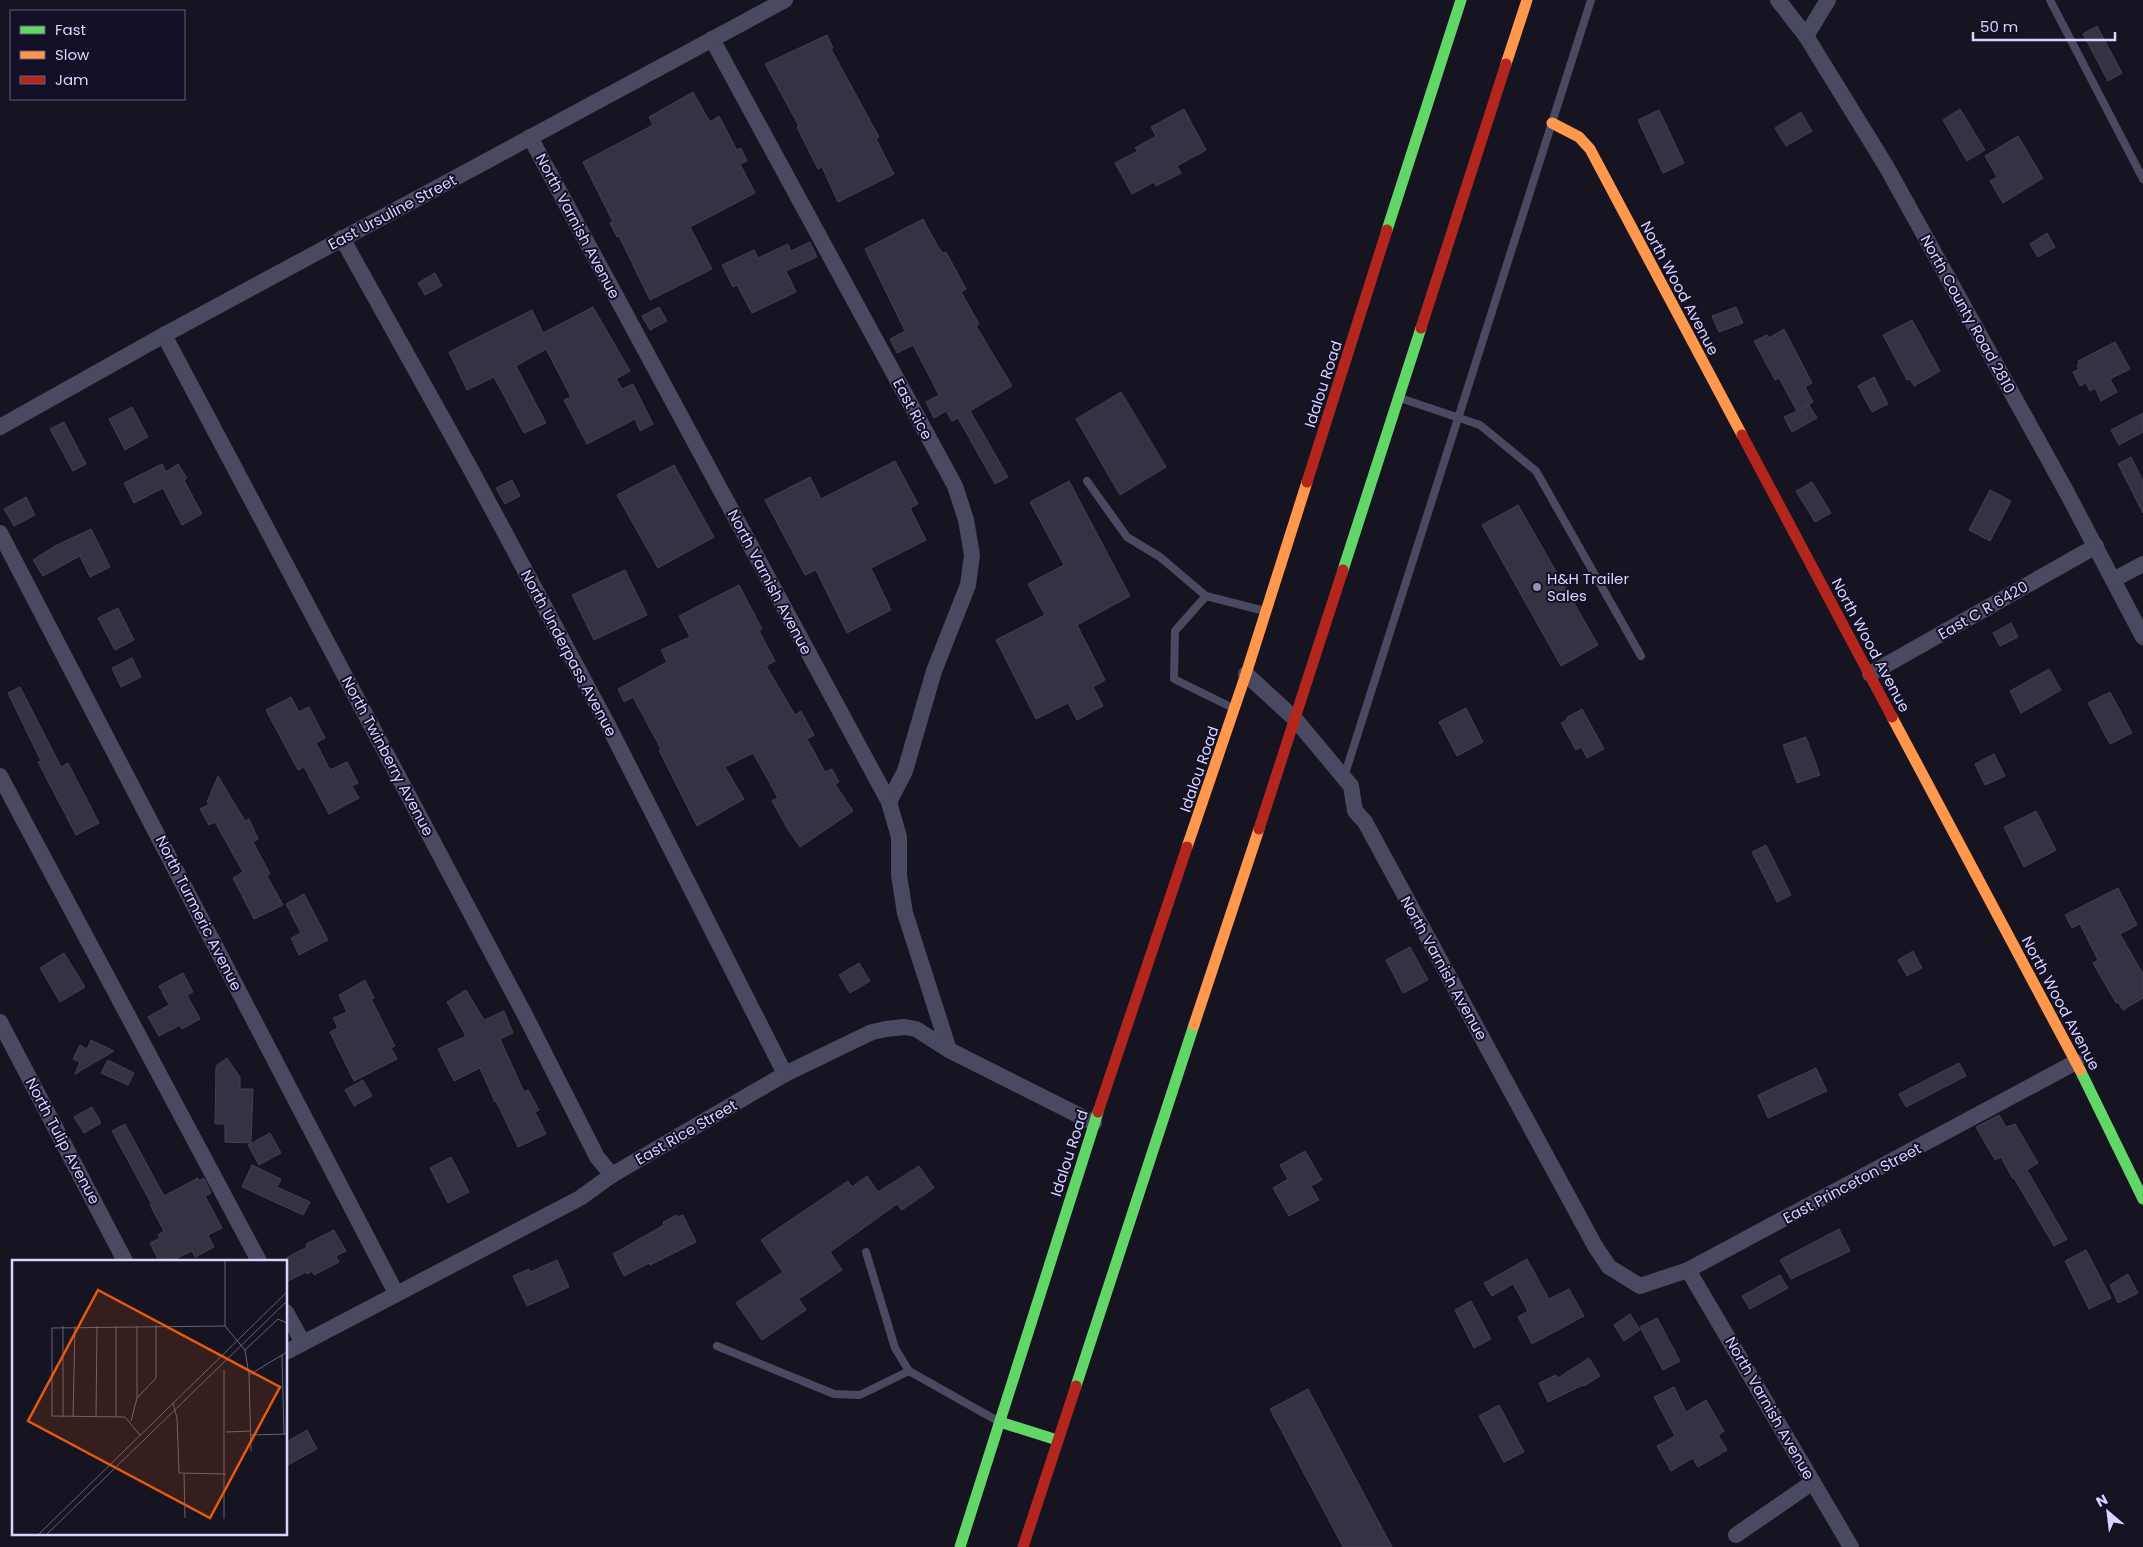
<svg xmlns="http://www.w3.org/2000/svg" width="2143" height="1547" font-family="Poppins,sans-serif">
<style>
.building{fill:#343243;stroke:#433f54}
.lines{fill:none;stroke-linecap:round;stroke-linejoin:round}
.lane{stroke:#4a4962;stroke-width:8}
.street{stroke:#4a4962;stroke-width:16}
.fast{stroke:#63d668;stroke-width:11}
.slow{stroke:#ff974d;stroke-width:11}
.jam{stroke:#b3261e;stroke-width:11}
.poi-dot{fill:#9591b1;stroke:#130f26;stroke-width:2}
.labels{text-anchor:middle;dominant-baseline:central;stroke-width:4;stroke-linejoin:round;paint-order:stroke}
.street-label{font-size:15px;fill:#d9d4ff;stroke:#130f26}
.poi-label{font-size:15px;fill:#d9d4ff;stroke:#130f26;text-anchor:start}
.inset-road{fill:none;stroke:#64617a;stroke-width:1}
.view{fill:#e8590c;fill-opacity:0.15;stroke:#e8590c;stroke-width:2.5}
.inset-edge{fill:none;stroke:#d9d4ff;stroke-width:2.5}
</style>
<rect width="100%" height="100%" fill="#161421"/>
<g class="building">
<path d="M2097 26 2122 73 2108 81 2083 34Z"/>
<path d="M827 35 833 48 831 49 879 137 876 139 894 174 838 202 822 167 818 169 797 127 799 126 765 64Z"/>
<path d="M693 92 710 122 719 116 737 150 741 148 747 161 740 164 755 193 690 227 712 269 650 300 619 236 617 237 610 223 613 222 583 162 653 125 649 117Z"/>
<path d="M1184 109 1206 150 1177 166 1181 173 1156 186 1154 182 1132 194 1115 163 1138 151 1135 148 1156 136 1151 127Z"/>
<path d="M1960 109 1985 150 1967 161 1943 120Z"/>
<path d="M1659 110 1684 163 1663 173 1638 120Z"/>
<path d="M1801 112 1812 131 1786 146 1775 128Z"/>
<path d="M2018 136 2043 178 2003 203 1990 181 1997 177 1985 156Z"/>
<path d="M923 219 938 247 943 253 946 252 966 289 961 292 979 324 976 326 1012 386 970 411 1008 477 995 484 958 418 952 421 946 411 934 418 926 402 939 395 913 345 897 353 890 339 905 331 865 249Z"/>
<path d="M2047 233 2055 247 2038 257 2030 244Z"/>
<path d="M810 242 817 257 786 271 796 292 752 313 737 285 733 287 722 265 754 250 758 258 788 244 791 251Z"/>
<path d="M435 273 442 286 425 295 418 283Z"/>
<path d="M593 307 630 371 616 379 622 389 633 384 653 424 640 431 635 419 587 444 564 400 571 397 546 349 516 366 546 423 524 433 494 377 467 390 449 352 532 310 543 333Z"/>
<path d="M659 307 667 321 650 330 642 316Z"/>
<path d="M1736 307 1743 323 1719 332 1712 316Z"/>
<path d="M1912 320 1940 371 1914 386 1910 379 1907 380 1883 335Z"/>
<path d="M1784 329 1812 383 1805 387 1813 402 1797 411 1779 378 1775 380 1754 341 1767 335 1769 338Z"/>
<path d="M2115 342 2130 369 2110 379 2117 392 2101 401 2095 388 2090 391 2086 383 2080 386 2073 372 2079 369 2077 365 2079 363 2078 361Z"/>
<path d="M1874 377 1888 404 1872 412 1858 386Z"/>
<path d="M1121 392 1166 467 1120 495 1076 419Z"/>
<path d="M1809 405 1817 418 1792 432 1784 417Z"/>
<path d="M132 407 148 437 125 450 109 419Z"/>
<path d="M2143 413V432L2119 445 2111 430Z"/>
<path d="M64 422 86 464 73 471 50 429Z"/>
<path d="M2131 457 2143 481V513L2118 464Z"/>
<path d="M895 461 918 504 910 508 926 540 871 568 891 610 847 633 816 570 805 575 765 500 810 477 821 499Z"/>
<path d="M162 464 166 472 178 464 187 478 184 480 202 514 182 525 163 488 134 503 124 483Z"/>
<path d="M674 465 714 537 658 568 617 495Z"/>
<path d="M512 480 520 496 505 504 496 488Z"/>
<path d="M1069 481 1130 596 1077 625 1105 680 1093 687 1103 706 1077 720 1068 703 1036 719 996 640 1045 615 1028 584 1064 565 1030 502Z"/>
<path d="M1812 482 1831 513 1815 522 1796 491Z"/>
<path d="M1990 490 2011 501 1990 541 1969 530Z"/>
<path d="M26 497 35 515 14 526 4 509Z"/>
<path d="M1518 505 1598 645 1561 666 1482 525Z"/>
<path d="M91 529 110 567 90 577 80 556 43 576 33 560 55 546Z"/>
<path d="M625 570 647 615 594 640 572 595Z"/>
<path d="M739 585 762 629 759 631 775 661 766 666 795 715 801 711 814 735 807 739 825 772 832 769 839 782 835 784 853 811 800 847 787 828 772 801 778 798 753 753 725 767 744 799 697 826 659 750 661 749 633 697 624 702 618 689 667 662 661 650 690 637 679 616Z"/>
<path d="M118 608 134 640 115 650 98 618Z"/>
<path d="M2011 623 2018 637 2000 646 1993 633Z"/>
<path d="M132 658 141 677 121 687 112 668Z"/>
<path d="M2049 669 2061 690 2021 713 2010 691Z"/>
<path d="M20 687 61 767 68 763 99 823 76 835 38 762 41 761 8 693Z"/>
<path d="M2110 692 2132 733 2110 744 2088 703Z"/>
<path d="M291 697 299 712 309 707 325 738 316 743 330 770 347 762 358 783 352 786 359 798 329 814 304 767 298 770 266 710Z"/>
<path d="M1466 708 1483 742 1457 756 1439 722Z"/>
<path d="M1582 709 1604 749 1587 758 1581 747 1576 750 1561 723 1567 720 1566 718Z"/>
<path d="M1806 737 1820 775 1797 783 1783 745Z"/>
<path d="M1994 754 2005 776 1985 785 1975 764Z"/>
<path d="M218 776 245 821 249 819 258 839 253 842 270 874 267 876 283 905 254 919 233 878 243 872 215 822 209 825 200 809 209 804 207 802Z"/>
<path d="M2036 811 2056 850 2024 867 2004 827Z"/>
<path d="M1766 845 1791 895 1777 902 1752 852Z"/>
<path d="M2118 888 2137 925 2120 934 2143 974V998L2123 1010 2118 1002 2116 1003 2093 963 2098 960 2080 924 2072 928 2065 915Z"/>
<path d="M304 894 328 940 299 955 291 938 301 933 286 904Z"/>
<path d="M1410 947 1428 980 1403 993 1386 960Z"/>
<path d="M1913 951 1922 968 1907 976 1898 960Z"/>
<path d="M64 953 85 987 60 1002 40 968Z"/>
<path d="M859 963 870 981 850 993 839 975Z"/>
<path d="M183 973 193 992 187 995 200 1019 182 1029 180 1025 159 1036 148 1017 169 1005 159 986Z"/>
<path d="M365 980 374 998 371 999 395 1046 391 1048 397 1059 354 1081 330 1032 338 1028 333 1018 347 1012 339 995Z"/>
<path d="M466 990 484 1020 504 1011 513 1033 500 1039 524 1092 528 1090 539 1110 535 1112 546 1134 518 1147 496 1101 495 1102 480 1068 454 1081 438 1049 466 1036 447 1002Z"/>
<path d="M91 1040 114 1051 75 1074 80 1062 73 1059 80 1045 87 1049Z"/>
<path d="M227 1058 240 1077V1089H253L251 1143 225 1142V1124H215L216 1066Z"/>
<path d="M108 1060 134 1073 128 1085 101 1073Z"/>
<path d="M1959 1063 1966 1076 1906 1107 1899 1094Z"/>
<path d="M1816 1068 1827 1091 1768 1118 1758 1095Z"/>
<path d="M363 1080 372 1096 354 1106 345 1090Z"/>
<path d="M92 1107 101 1123 84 1133 74 1117Z"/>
<path d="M1999 1115 2006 1127 2015 1124 2038 1163 2027 1170 2067 1239 2054 1246 2014 1178 2013 1179 2001 1157 1995 1160 1976 1127Z"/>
<path d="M125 1124 164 1196 198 1178 199 1181 204 1178 211 1193 205 1196 222 1228 208 1235 214 1247 195 1257 192 1251 171 1261H159L150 1243 160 1238 158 1235 164 1231 150 1205H152L112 1131Z"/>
<path d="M270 1133 281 1153 259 1165 248 1145Z"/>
<path d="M1305 1151 1322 1180 1311 1186 1319 1200 1289 1216 1273 1188 1288 1179 1280 1165Z"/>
<path d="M451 1157 469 1192 448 1203 430 1168Z"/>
<path d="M252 1165 281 1179 277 1187 310 1202 303 1215 242 1187Z"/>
<path d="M919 1166 934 1188 902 1210 897 1204 830 1252 842 1270 799 1299 806 1310 762 1340 736 1303 783 1272 761 1240 848 1181 852 1187 867 1176 878 1192Z"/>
<path d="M677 1215 678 1217 683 1215 696 1242 650 1265 649 1263 624 1276 613 1254 664 1225 663 1222Z"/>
<path d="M1839 1229 1850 1251 1791 1279 1780 1260Z"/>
<path d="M334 1230 346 1251 336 1256 339 1262 314 1275 312 1271 307 1274 306 1272 286 1282V1258L307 1247 306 1244Z"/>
<path d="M2086 1250 2111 1298 2089 1309 2065 1261Z"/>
<path d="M1527 1259 1549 1299 1569 1289 1584 1316 1532 1344 1518 1317 1528 1311 1513 1284 1492 1296 1484 1283Z"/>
<path d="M557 1260 569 1287 527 1306 513 1276 529 1269 530 1272Z"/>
<path d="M2128 1274 2138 1293 2118 1303 2110 1285Z"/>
<path d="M1780 1275 1788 1288 1750 1309 1742 1296Z"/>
<path d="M1471 1301 1491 1339 1474 1348 1455 1310Z"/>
<path d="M1630 1314 1640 1330 1624 1341 1614 1325Z"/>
<path d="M1657 1318 1680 1361 1663 1370 1640 1327Z"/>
<path d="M1589 1358 1600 1376 1584 1386 1583 1385 1548 1402 1539 1383 1556 1375 1558 1378Z"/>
<path d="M1674 1387 1686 1412 1706 1400 1724 1431 1718 1435 1727 1450 1698 1467 1693 1458 1671 1471 1657 1446 1675 1436 1654 1397Z"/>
<path d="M1308 1389 1392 1547H1343L1270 1409Z"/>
<path d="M1499 1405 1524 1452 1504 1462 1479 1416Z"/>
<path d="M307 1430 317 1449 286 1466V1442Z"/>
</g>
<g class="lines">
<g class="lane">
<path d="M2050 0 2143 179"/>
<path d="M1403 399 1480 425 1536 471 1641 656"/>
<path d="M1087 481 1127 537 1160 557 1206 596"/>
<path d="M1231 707 1174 679 1175 631 1206 596 1261 610"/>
<path d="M1344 777 1591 0"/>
<path d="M866 1252 895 1348 909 1371"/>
<path d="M717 1346 834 1394 860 1395 909 1371 996 1420"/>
</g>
<g class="street">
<path d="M1778 0 1806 36 1886 166 2066 491 2143 637"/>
<path d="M1806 36 1828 0"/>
<path d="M712 39 955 486 966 520 972 555 968 585 934 671 905 771 889 802"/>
<path d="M530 137 889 802 899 837V875L905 913 949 1050"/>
<path d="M342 238 469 466 609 727 785 1074"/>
<path d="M164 335 526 1017 597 1157 612 1175"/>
<path d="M0 427 164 335 785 0"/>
<path d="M0 533 396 1293"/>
<path d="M2113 580 2143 564"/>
<path d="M1246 674 1295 719 1351 786 1355 811 1365 822 1595 1246 1609 1267 1640 1286 1688 1270 2076 1062"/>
<path d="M1870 674 2096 546"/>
<path d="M0 776 259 1261"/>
<path d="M0 1022 125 1261"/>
<path d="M1688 1270 1851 1547"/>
<path d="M286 1312 303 1343"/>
<path d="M286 1352 580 1198 612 1175 785 1074 872 1032 886 1029 905 1027 916 1029 949 1050 1094 1123"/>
<path d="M1736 1535 1813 1482"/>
</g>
<g class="fast">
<path d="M1387 230 1461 0"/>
<path d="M1343 570 1421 328"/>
<path d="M2080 1070 2143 1199"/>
<path d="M1076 1386 1194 1025"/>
<path d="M1000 1422 1057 1440"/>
<path d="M960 1547 1098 1112"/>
</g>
<g class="slow">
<path d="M1506 64 1527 0"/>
<path d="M1552 123 1579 137 1590 149 1742 435"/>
<path d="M1892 717 2080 1070"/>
<path d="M1187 847 1246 674 1307 482"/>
<path d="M1194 1025 1259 829"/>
</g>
<g class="jam">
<path d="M1421 328 1506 64"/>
<path d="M1742 435 1892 717"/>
<path d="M1307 482 1387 230"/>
<path d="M1259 829 1343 570"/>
<path d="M1098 1112 1187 847"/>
<path d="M1023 1547 1076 1386"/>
</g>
</g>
<circle class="poi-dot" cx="1537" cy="587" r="5"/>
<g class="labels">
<g class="street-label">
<text transform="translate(392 212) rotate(-28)">East Ursuline Street</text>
<text transform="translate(578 226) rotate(62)">North Varnish Avenue</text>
<text transform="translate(1680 288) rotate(62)">North Wood Avenue</text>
<text transform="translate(1968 314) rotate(61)">North County Road 2810</text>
<text transform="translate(1323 384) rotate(-72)">Idalou Road</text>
<text transform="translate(913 409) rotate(62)">East Rice</text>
<text transform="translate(770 582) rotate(62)">North Varnish Avenue</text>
<text transform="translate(1983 610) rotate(-30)">East C R 6420</text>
<text transform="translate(1871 645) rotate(62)">North Wood Avenue</text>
<text transform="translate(569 653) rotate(62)">North Underpass Avenue</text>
<text transform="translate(388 756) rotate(62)">North Twinberry Avenue</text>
<text transform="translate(1199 769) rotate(-71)">Idalou Road</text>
<text transform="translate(199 913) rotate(63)">North Turmeric Avenue</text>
<text transform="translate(1444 968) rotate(61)">North Varnish Avenue</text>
<text transform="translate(2061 1003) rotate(62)">North Wood Avenue</text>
<text transform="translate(686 1132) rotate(-30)">East Rice Street</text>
<text transform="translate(63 1141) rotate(62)">North Tulip Avenue</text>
<text transform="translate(1069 1153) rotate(-72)">Idalou Road</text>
<text transform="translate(1852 1183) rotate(-28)">East Princeton Street</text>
<text transform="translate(1770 1408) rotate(60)">North Varnish Avenue</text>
</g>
<g class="poi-label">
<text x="1547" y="578">H&amp;H Trailer<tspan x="1547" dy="17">Sales</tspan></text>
</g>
</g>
<g transform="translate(12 1260)">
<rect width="275" height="275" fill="#161421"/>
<path class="inset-road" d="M213 0V66L233 90 237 115 239 191M51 66V157M233 90 266 59 275 63M270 95 272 174M212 110V259M237 115 275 92M125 138 144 118V65M161 143 165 158 167 213 214 214M61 157 63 66M84 157 85 66M104 157V66M119 161 125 138V66M214 172 239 171M128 175 113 157 40 156V68L213 66M239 175 275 174M172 214 173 258M26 275 275 32M34 275 275 41"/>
<path class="view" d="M86 30 268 127 198 258 16 161Z"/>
<rect width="275" height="275" class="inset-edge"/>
</g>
<rect x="10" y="10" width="175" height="90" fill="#130f26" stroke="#625e7d"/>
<rect x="20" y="26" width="25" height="8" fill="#63d668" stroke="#625e7d"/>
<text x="55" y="35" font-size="15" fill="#d9d4ff">Fast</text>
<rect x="20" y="51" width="25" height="8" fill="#ff974d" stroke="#625e7d"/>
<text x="55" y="60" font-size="15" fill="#d9d4ff">Slow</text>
<rect x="20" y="76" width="25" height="8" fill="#b3261e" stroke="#625e7d"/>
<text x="55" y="85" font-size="15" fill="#d9d4ff">Jam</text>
<g transform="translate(2108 1512) rotate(332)" stroke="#130f26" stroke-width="4" paint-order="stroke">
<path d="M0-4L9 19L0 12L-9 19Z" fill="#d9d4ff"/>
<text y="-8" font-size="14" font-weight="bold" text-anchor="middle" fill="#d9d4ff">N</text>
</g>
<path d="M1973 32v8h142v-8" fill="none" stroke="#d9d4ff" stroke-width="2.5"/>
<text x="1980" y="32" font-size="15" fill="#d9d4ff" stroke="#130f26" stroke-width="4" paint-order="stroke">50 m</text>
</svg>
